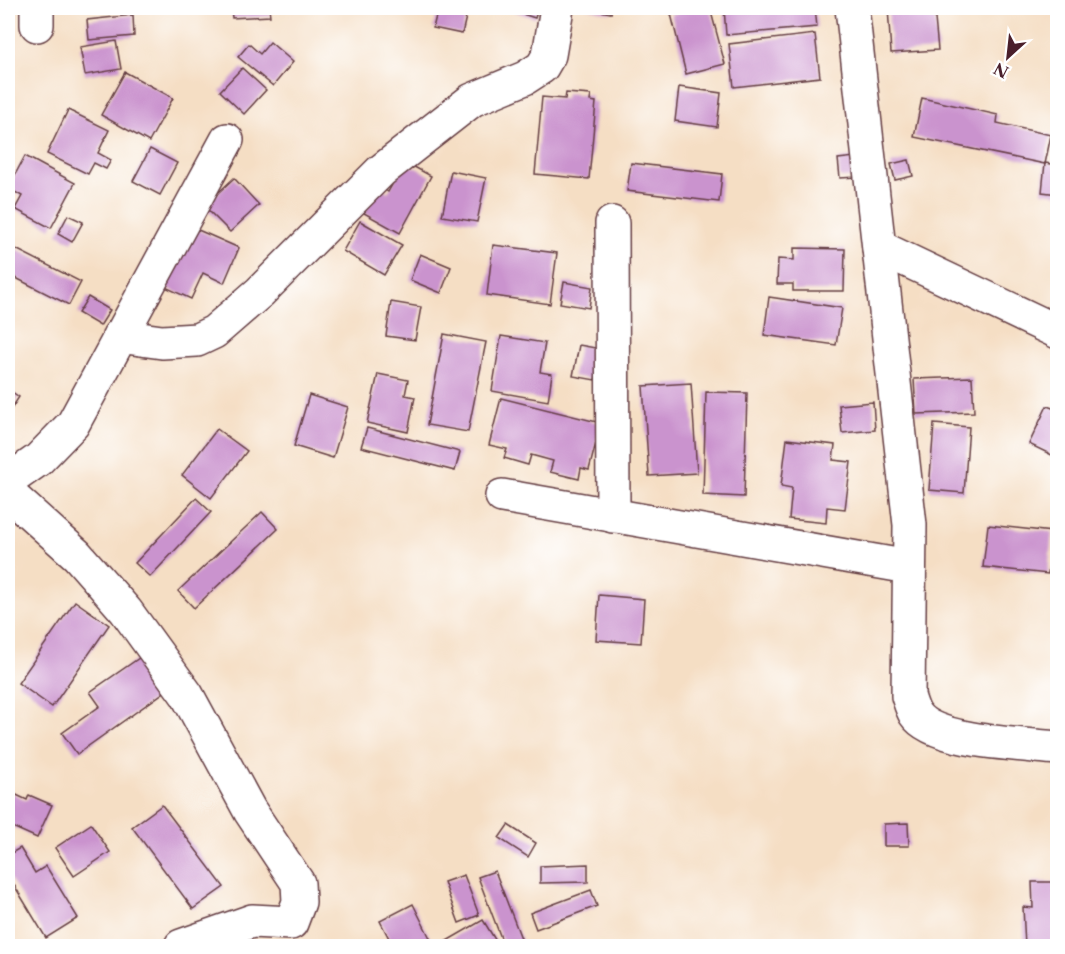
<svg xmlns="http://www.w3.org/2000/svg" width="1065" height="954" font-family="'Libre Caslon Text',serif">
<style>
.building{fill:#ca93ce}
.lines{fill:none;stroke-linecap:round;stroke-linejoin:round}
.minor-casing{stroke:#643c42;stroke-width:36}
.minor{stroke:#fff;stroke-width:33}
</style>
<rect width="100%" height="100%" fill="#fff"/>
<filter id="ink" filterUnits="userSpaceOnUse"><feTurbulence type="fractalNoise" baseFrequency=".0167" numOctaves="2"/><feDisplacementMap in="SourceGraphic" scale="12" xChannelSelector="R" yChannelSelector="G"/><feConvolveMatrix kernelMatrix="1 2 1 2 8 2 1 2 1" color-interpolation-filters="sRGB"/></filter>
<filter id="wash" filterUnits="userSpaceOnUse"><feTurbulence type="fractalNoise" baseFrequency=".008" numOctaves="4" result="noise"/><feDisplacementMap in="SourceGraphic" scale="24" xChannelSelector="R" yChannelSelector="G"/><feGaussianBlur stdDeviation="1.35" result="paint"/><feColorMatrix in="noise" values="0 0 0 0 0 0 0 0 0 0 0 0 0 0 0 0 0 1.4 0 .05"/><feComposite in="paint" operator="in"/></filter>
<g filter="url(#wash)">
<rect width="100%" height="100%" fill="#f5dec4"/>
<g id="blocks">
<g class="building">
<path d="M231 8H269L270 16 232 18Z"/>
<path d="M438 8H468L462 34 433 28Z"/>
<path d="M504 8H538L535 18Z"/>
<path d="M586 8H612L611 13Z"/>
<path d="M697 8H710L725 64 686 74 671 14Z"/>
<path d="M724 8H815L817 27 726 35Z"/>
<path d="M888 8H934L938 50 891 53Z"/>
<path d="M133 15 134 36 89 40 87 20Z"/>
<path d="M815 34 820 77 734 87 729 44Z"/>
<path d="M116 41 121 69 85 75 80 47Z"/>
<path d="M270 42 293 62 273 86 238 57 249 44 260 54Z"/>
<path d="M242 68 266 90 244 114 220 91Z"/>
<path d="M125 72 173 98 149 142 101 115Z"/>
<path d="M679 87 721 93 717 127 675 121Z"/>
<path d="M566 93 591 95 590 101 596 102 589 179 535 174 542 97 565 99Z"/>
<path d="M922 98 998 115 997 123 1051 135 1045 164 914 137Z"/>
<path d="M68 110 109 130 98 153 111 160 106 169 94 163 88 174 47 154Z"/>
<path d="M150 149 177 163 160 195 133 181Z"/>
<path d="M25 156 75 183 51 228 15 209 22 196 8 188Z"/>
<path d="M855 157 857 177 840 178 838 159Z"/>
<path d="M909 160 913 176 895 180 891 164Z"/>
<path d="M405 162 431 176 400 233 364 213 379 186 388 192Z"/>
<path d="M631 163 722 174 719 202 627 191Z"/>
<path d="M1045 163 1058 165V194L1042 192Z"/>
<path d="M451 171 486 178 477 222 442 216Z"/>
<path d="M234 178 259 205 230 232 204 206Z"/>
<path d="M68 215 83 222 72 242 58 234Z"/>
<path d="M360 221 402 245 384 275 343 251Z"/>
<path d="M189 226 239 248 224 283 203 273 191 299 163 286Z"/>
<path d="M8 245 81 282 69 305 8 274Z"/>
<path d="M493 245 557 253 550 304 487 295Z"/>
<path d="M794 248 845 249 844 291H793V284H777L778 259 794 260Z"/>
<path d="M420 254 451 267 441 293 410 280Z"/>
<path d="M564 282 592 287 589 308 560 303Z"/>
<path d="M88 297 110 310 100 326 78 313Z"/>
<path d="M769 297 842 308 836 345 764 335Z"/>
<path d="M391 302 421 307 415 340 386 336Z"/>
<path d="M444 334 486 342 468 432 427 425Z"/>
<path d="M501 336 545 343 540 372 552 374 548 401 492 391Z"/>
<path d="M579 345 601 349 595 380 573 376Z"/>
<path d="M378 374 408 380 405 395 415 397 408 432 367 423Z"/>
<path d="M972 377 974 412 916 414 914 379Z"/>
<path d="M691 383 697 473 649 476 643 386Z"/>
<path d="M8 389 19 397 8 414Z"/>
<path d="M706 392 747 393 744 497 703 495Z"/>
<path d="M309 395 348 407 333 458 294 446Z"/>
<path d="M501 398 601 423 589 470 581 468 579 479 550 472 553 461 531 455 528 465 504 458 507 449 489 445Z"/>
<path d="M873 402 875 430 842 433 839 405Z"/>
<path d="M1047 406 1058 410V458L1029 444Z"/>
<path d="M934 424 969 427 964 493 929 490Z"/>
<path d="M367 428 460 452 455 471 361 447Z"/>
<path d="M217 429 247 451 211 498 182 475Z"/>
<path d="M787 439 835 445 833 460 851 462 845 509 827 507 826 523 789 519 792 488 781 486Z"/>
<path d="M196 498 211 512 150 577 135 563Z"/>
<path d="M262 512 278 529 194 608 178 591Z"/>
<path d="M988 525 1052 532 1048 574 983 567Z"/>
<path d="M599 595 644 599 641 643 596 640Z"/>
<path d="M75 601 109 625 52 707 18 683Z"/>
<path d="M142 656 167 690 77 754 62 733 100 706 90 692Z"/>
<path d="M8 791 27 800 29 795 52 805 37 838 8 825Z"/>
<path d="M162 805 224 887 193 909 132 827Z"/>
<path d="M908 823 909 846H884V824Z"/>
<path d="M91 824 110 852 74 876 55 848Z"/>
<path d="M508 825 536 843 528 857 499 838Z"/>
<path d="M20 848 35 873 46 866 78 918 46 938 8 875V855Z"/>
<path d="M588 864V882L540 883V866Z"/>
<path d="M495 871 524 946H504L478 877Z"/>
<path d="M464 875 479 915 459 923 444 882Z"/>
<path d="M1032 882H1058V946H1025L1023 907 1033 908Z"/>
<path d="M591 890 597 906 536 929 530 913Z"/>
<path d="M413 904 434 946H393L380 921Z"/>
<path d="M483 920 499 946H448L445 942Z"/>
</g>
</g>
</g>
<g filter="url(#ink)">
<use href="#blocks" fill-opacity="0" stroke="#643c42" stroke-width="1.5"/>
<g class="lines">
<defs>
<g id="minor">
<path d="M37 8V25"/>
<path d="M852 8 910 525 908 696C910 702 912 709 915 714 934 743 1024 744 1058 748"/>
<path d="M612 223 613 516"/>
<path d="M879 247 1058 332"/>
<path d="M119 336 162 342 197 340 214 332 260 292 381 171 472 100 525 78 542 67 549 55 557 8"/>
<path d="M8 481 38 460 73 424 227 140"/>
<path d="M8 493 77 555 126 611 187 695 250 811 298 883 299 902 291 923 252 921 181 946"/>
<path d="M502 496 909 567"/>
</g>
</defs>
<use href="#minor" class="minor-casing"/>
<use href="#minor" class="minor"/>
</g>
</g>
<rect width="1065" height="954" fill="none" stroke="#fff" stroke-width="30"/>
<g transform="translate(1008 57) rotate(207)" stroke="#ffffff" stroke-width="4.5" paint-order="stroke">
<path d="M0-4.5L10 22L0 15L-10 22Z" fill="#4a1f2b"/>
<text y="-9" font-size="16" font-weight="bold" text-anchor="middle" fill="#4a1f2b">N</text>
</g>
</svg>
